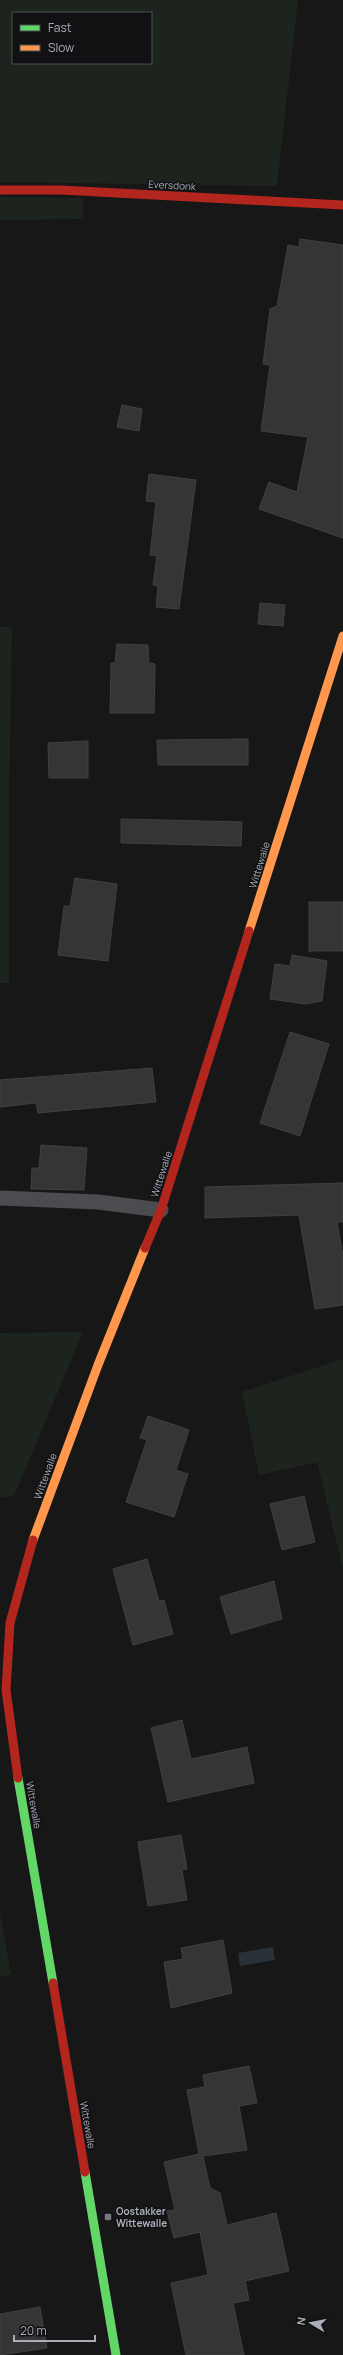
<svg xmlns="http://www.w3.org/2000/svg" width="343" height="2355" font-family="Manrope,sans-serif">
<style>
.green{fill:#1d241e;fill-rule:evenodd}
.water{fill:#2a3239}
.building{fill:#353536;stroke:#3f4043}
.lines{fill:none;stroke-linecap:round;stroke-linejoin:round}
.lane{stroke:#4b4c50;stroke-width:15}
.fast{stroke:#63d668;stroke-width:9}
.slow{stroke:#ff974d;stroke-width:9}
.jam{stroke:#b3261e;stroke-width:9}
.poi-dot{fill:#757880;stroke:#111113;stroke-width:1.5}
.labels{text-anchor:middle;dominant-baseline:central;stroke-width:3;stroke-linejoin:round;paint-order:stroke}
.street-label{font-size:10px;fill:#a8adb8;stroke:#111113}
.poi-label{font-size:10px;font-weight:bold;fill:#a8adb8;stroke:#111113;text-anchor:start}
</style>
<rect width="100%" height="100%" fill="#171717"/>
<g class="green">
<path d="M0 0H298L277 186 0 182ZM13 13H151V63H13Z"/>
<path d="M0 197 83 198V219L0 220Z"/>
<path d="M0 627H12L9 794V983H0Z"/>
<path d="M83 1332 14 1496 0 1498V1333Z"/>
<path d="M343 1359V1568L317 1462 259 1475 242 1392Z"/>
<path d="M0 1913 11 1974 0 1977Z"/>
</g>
<path class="water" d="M273 1947 275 1960 240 1966 238 1953Z"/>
<g class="building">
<path d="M300 239 343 245V538L259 509 269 482 297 492 308 437 261 431 270 365 263 364 270 309 277 306 288 245 299 247Z"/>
<path d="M122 405 142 409 139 431 117 427Z"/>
<path d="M149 474 196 480 179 609 156 607 158 586 153 585 157 556 150 555 156 502 146 501Z"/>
<path d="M260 603 285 605 283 626 258 624Z"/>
<path d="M117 644 148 645 149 663 155 664 154 713H110L111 663H115Z"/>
<path d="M248 739V765H158L157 740Z"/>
<path d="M88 741V778H49L48 743Z"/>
<path d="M121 819 242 822 241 846 121 843Z"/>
<path d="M75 878 117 884 108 961 58 955 64 906H70Z"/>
<rect x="309" y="902" width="34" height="49"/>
<path d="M292 955 327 961 322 1001 306 1004 270 999 275 964 290 966Z"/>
<path d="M290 1032 329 1044 300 1136 260 1123Z"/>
<path d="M152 1068 156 1102 38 1113 36 1103 0 1107V1080Z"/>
<path d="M41 1145 87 1148 84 1190 31 1189 32 1168H39Z"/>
<path d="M343 1183V1222H337L343 1256V1305L315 1309 299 1215 205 1218V1187Z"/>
<path d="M148 1416 189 1430 176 1470 188 1474 174 1517 126 1502 147 1440 140 1438Z"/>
<path d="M304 1496 315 1542 282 1550 270 1504Z"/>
<path d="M147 1559 159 1601 164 1600 173 1634 133 1645 113 1569Z"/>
<path d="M274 1581 282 1619 231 1634 220 1597Z"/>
<path d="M182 1720 191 1759 247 1747 254 1783 168 1802 151 1728Z"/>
<path d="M181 1835 187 1869 182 1870 187 1900 148 1906 138 1842Z"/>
<path d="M223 1940 232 1993 171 2008 164 1962 183 1959 181 1948Z"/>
<path d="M249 2066 257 2103 239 2106 247 2150 203 2156 210 2188 220 2193 227 2225 276 2213 289 2271 245 2281 249 2300 233 2303 244 2355H186L171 2283 208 2275 200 2232 174 2238 167 2211 175 2210 164 2162 199 2154 187 2090 205 2087 203 2075Z"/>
<path d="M40 2307 47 2348 0 2355V2314Z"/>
</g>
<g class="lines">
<path class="lane" d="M0 1198 98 1202 161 1210"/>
<g class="fast">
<path d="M18 1778 53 1983"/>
<path d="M85 2172 116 2355"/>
</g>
<g class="slow">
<path d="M249 931 343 636"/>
<path d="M33 1540 98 1365 145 1248"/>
</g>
<g class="jam">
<path d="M0 190H61L343 205"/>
<path d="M145 1248 161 1210 249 931"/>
<path d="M18 1778 6 1690 10 1623 33 1540"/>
<path d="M53 1983 85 2172"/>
</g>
</g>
<rect class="poi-dot" x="104" y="2213" width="8" height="8" rx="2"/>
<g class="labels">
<g class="street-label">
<text transform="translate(172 185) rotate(3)">Eversdonk</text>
<text transform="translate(259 865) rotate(-73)">Wittewalle</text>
<text transform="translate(161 1174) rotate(-72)">Wittewalle</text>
<text transform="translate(45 1476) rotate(-70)">Wittewalle</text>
<text transform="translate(34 1805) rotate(80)">Wittewalle</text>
<text transform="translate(88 2125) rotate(80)">Wittewalle</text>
</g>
<g class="poi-label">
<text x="116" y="2211">Oostakker<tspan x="116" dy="12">Wittewalle</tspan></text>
</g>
</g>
<rect x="12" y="12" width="140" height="52" fill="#111113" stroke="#4d4f55"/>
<rect x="20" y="25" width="20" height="6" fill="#63d668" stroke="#4d4f55"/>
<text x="48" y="32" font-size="12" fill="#a8adb8">Fast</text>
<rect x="20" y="45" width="20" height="6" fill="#ff974d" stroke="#4d4f55"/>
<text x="48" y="52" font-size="12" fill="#a8adb8">Slow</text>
<g transform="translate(311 2323) rotate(280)" stroke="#111113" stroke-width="3" paint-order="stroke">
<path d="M0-3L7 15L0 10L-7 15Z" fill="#a8adb8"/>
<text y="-6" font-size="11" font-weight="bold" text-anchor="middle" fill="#a8adb8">N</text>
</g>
<path d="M14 2335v6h81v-6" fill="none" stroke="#a8adb8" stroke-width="2"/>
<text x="20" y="2335" font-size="12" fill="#a8adb8" stroke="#111113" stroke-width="3" paint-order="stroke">20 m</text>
</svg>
